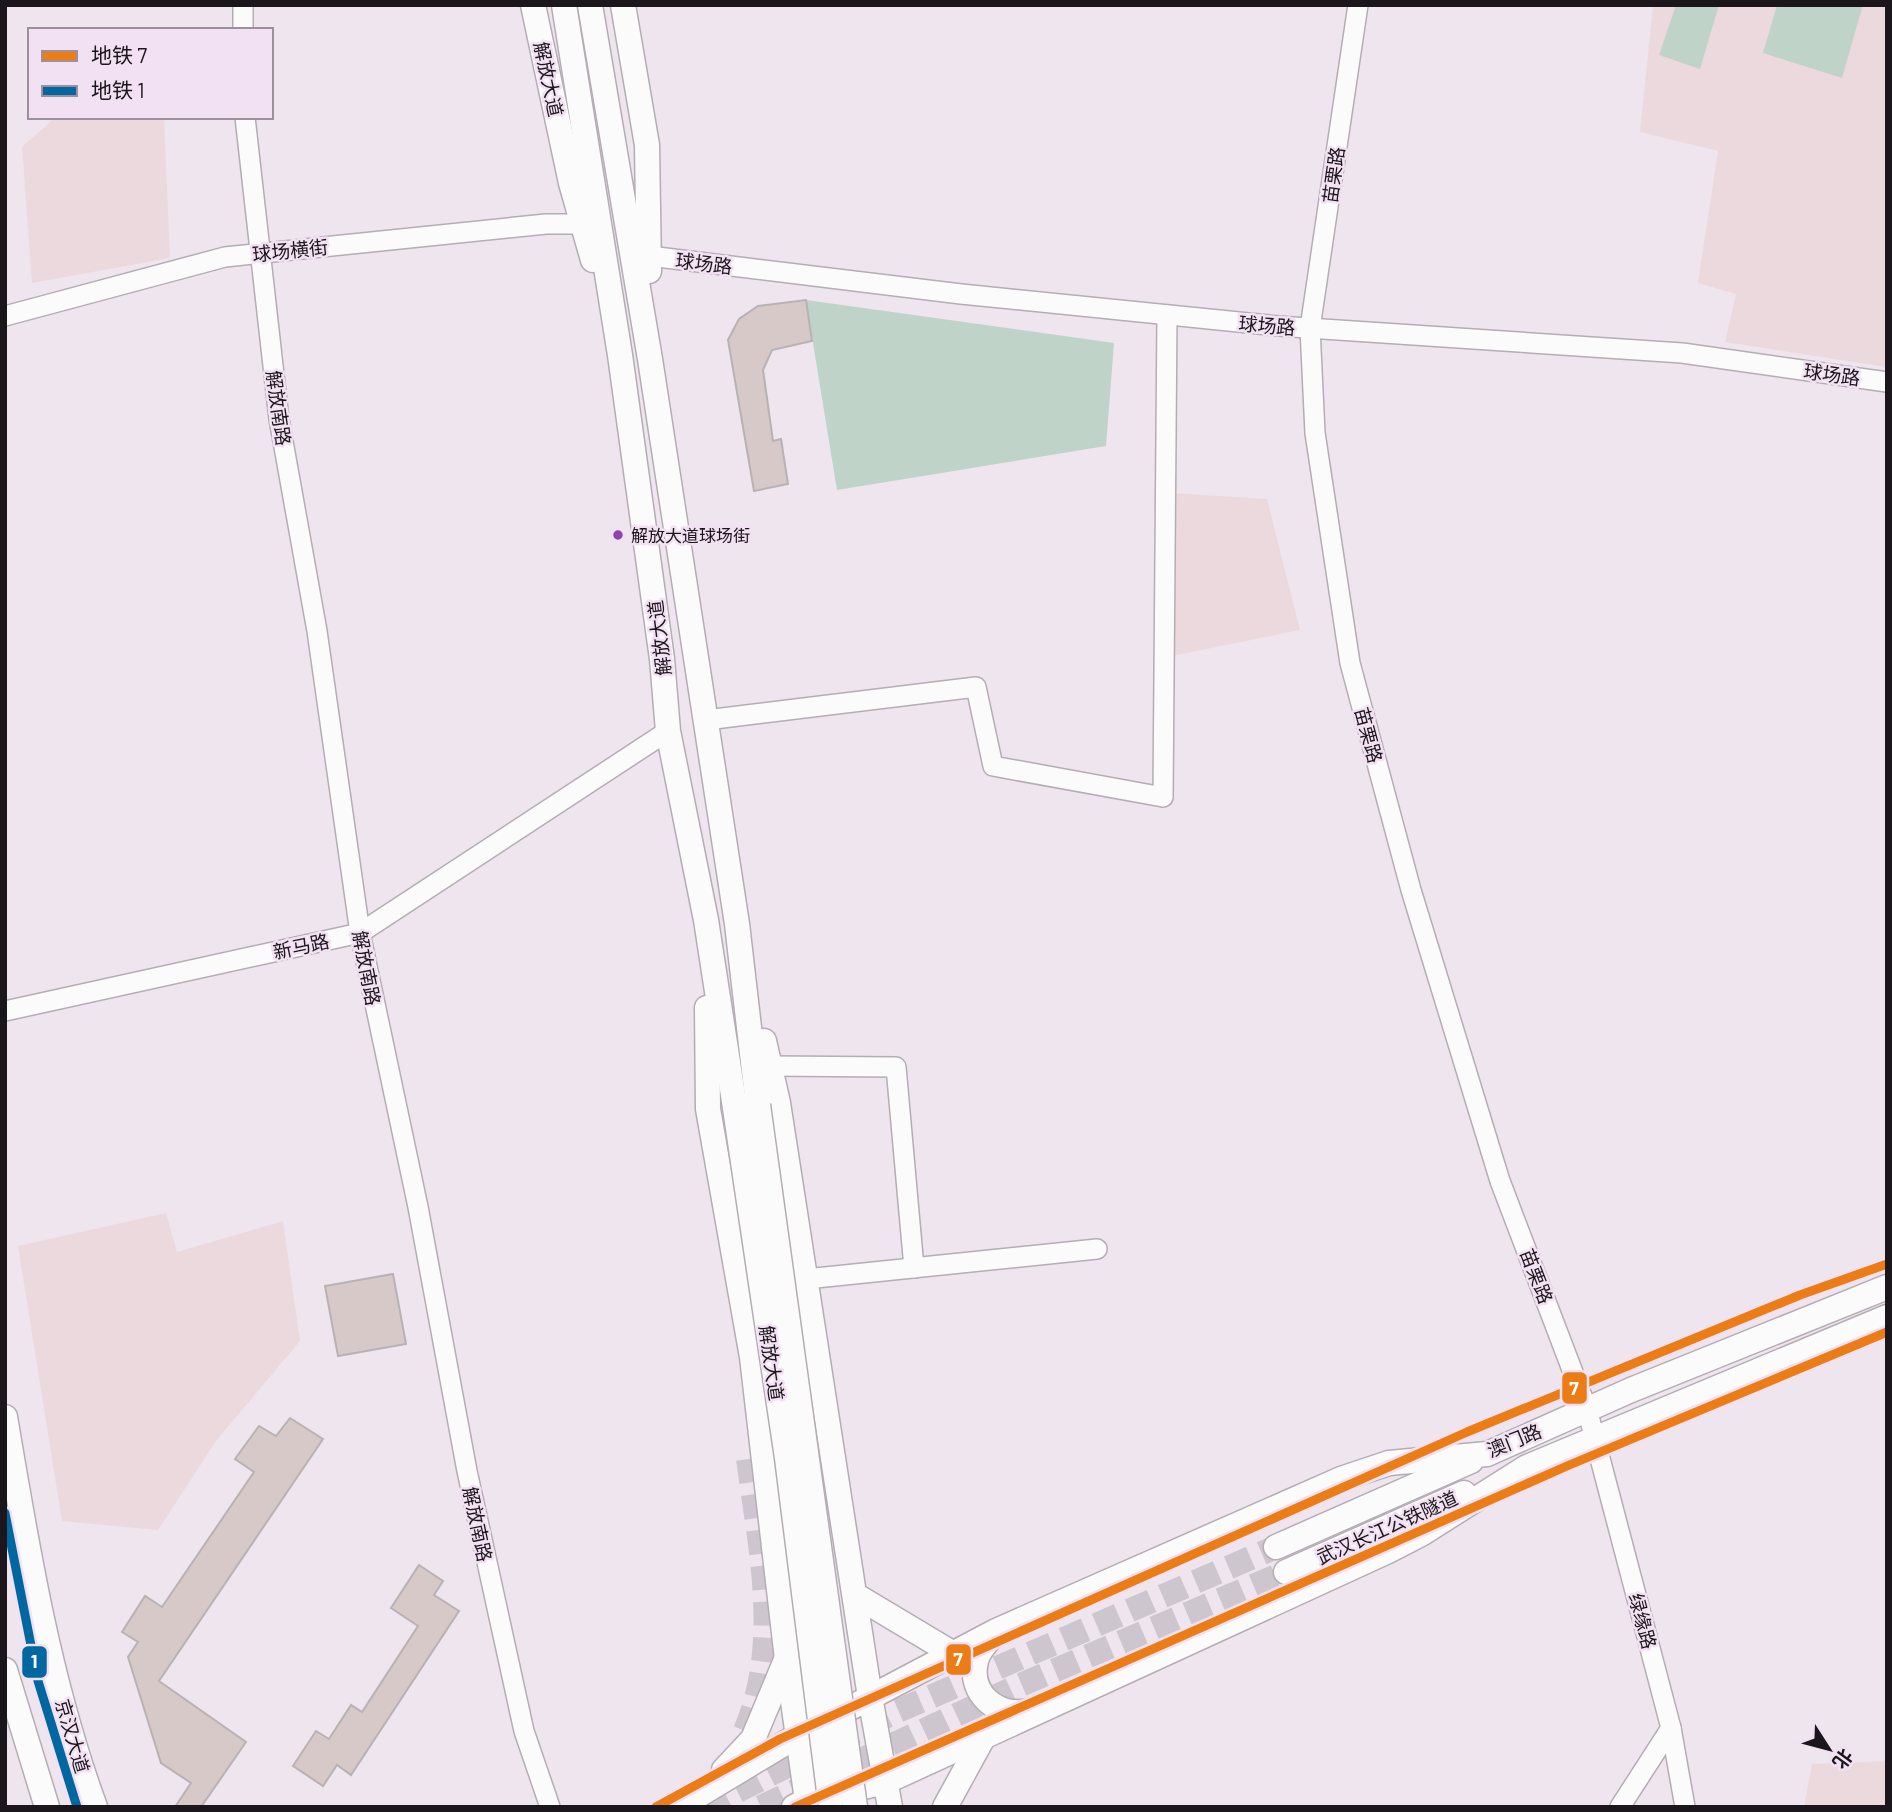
<svg xmlns="http://www.w3.org/2000/svg" width="1892" height="1812" font-family="Barlow,'Noto Sans SC',sans-serif">
<style>
.education{fill:#ecd9dd}
.green{fill:#c0d3c9}
.building{fill:#d6c9c7;stroke:#b9b2b4;stroke-width:2}
.lines{fill:none;stroke-linecap:round;stroke-linejoin:round}
.major-tunnel{stroke:#cec6ce;stroke-width:24;stroke-dasharray:24 12;stroke-linecap:butt}
.minor-casing{stroke:#b4adb4;stroke-width:22}
.major-casing{stroke:#b4adb4;stroke-width:27}
.minor{stroke:#fcfbfc;stroke-width:19}
.major{stroke:#fcfbfc;stroke-width:24}
.major-bridge-casing{stroke:#b4adb4;stroke-width:27;stroke-linecap:butt}
.major-bridge{stroke:#fcfbfc;stroke-width:24}
.metro-1-casing{stroke:#f2e1f2;stroke-width:14}
.metro-2-casing{stroke:#f2e1f2;stroke-width:14}
.metro-1{stroke:#eb7c16;stroke-width:9}
.metro-2{stroke:#0067a1;stroke-width:9}
.bus-dot{fill:#8e44ad;stroke:#f2e1f2;stroke-width:2.5}
.labels{text-anchor:middle;dominant-baseline:central;stroke-width:5;stroke-linejoin:round;paint-order:stroke}
.bus-label{font-size:17px;fill:#1b161b;stroke:#f2e1f2;text-anchor:start}
.street-label{font-size:19px;fill:#1b161b;stroke:#f2e1f2}
.line-badge{stroke:#f2e1f2;stroke-width:2.5}
.badge-label{font-size:19px;text-anchor:middle;font-weight:bold;fill:#fff}
</style>
<rect width="100%" height="100%" fill="#eee5ee"/>
<g class="education">
<path d="M1653 5H1887V367L1725 342 1736 294 1698 283 1718 151 1640 132Z"/>
<path d="M56 117H164L170 258 32 283 22 147Z"/>
<path d="M1171 493 1267 499 1300 630 1172 656Z"/>
<path d="M166 1213 177 1252 283 1221 300 1341 216 1441 158 1530 62 1521 18 1246Z"/>
<path d="M1887 1761V1807H1804L1812 1764Z"/>
</g>
<g class="green">
<path d="M1676 5H1719L1700 69 1659 55Z"/>
<path d="M1777 5H1863L1842 78 1763 53Z"/>
<path d="M806 300 1114 343 1106 446 837 490Z"/>
</g>
<g class="building">
<path d="M806 300 812 341 772 350 763 370 773 441 781 439 788 484 754 491 728 340 739 319 758 306Z"/>
<path d="M393 1274 406 1344 338 1356 325 1286Z"/>
<path d="M290 1418 323 1439 159 1681 246 1742 201 1807H175L191 1783 161 1763 128 1657 138 1642 122 1632 145 1596 162 1607 254 1472 235 1459 259 1426 276 1436Z"/>
<path d="M419 1565 443 1581 434 1595 459 1611 351 1775 337 1765 323 1786 293 1766 316 1731 329 1739 351 1705 362 1712 418 1626 391 1608Z"/>
</g>
<g class="lines">
<g class="major-tunnel">
<path d="M745 1731C782 1643 760 1550 748 1459"/>
<path d="M705 1807 891 1714 1276 1547"/>
<path d="M761 1807 1018 1686 1286 1572"/>
</g>
<defs>
<g id="minor">
<path d="M243 5V30"/>
<path d="M1358 5 1310 328 1315 433 1350 663 1411 890 1500 1181 1587 1409 1671 1728 1685 1807"/>
<path d="M245 117 279 419 317 631 360 933 418 1207 467 1471 524 1731 550 1807"/>
<path d="M649 256 961 294 1278 326 1682 353 1887 382"/>
<path d="M5 316 225 257 546 224H583"/>
<path d="M706 720 976 687 993 766 1163 797 1167 315"/>
<path d="M5 1011 360 933 668 731"/>
<path d="M770 1066 896 1067 914 1268"/>
<path d="M806 1279 1097 1249"/>
<path d="M1620 1807 1671 1728"/>
</g>
<g id="major">
<path d="M533 5 571 183 593 260"/>
<path d="M564 5 620 355 662 659 668 731 706 920 735 1108"/>
<path d="M590 5 650 359 737 924 758 1105"/>
<path d="M623 5 647 145 649 271"/>
<path d="M707 1008 708 1109 752 1357 787 1659 808 1807"/>
<path d="M764 1041 778 1103 870 1697 890 1807"/>
<path d="M5 1417C27 1548 49 1682 95 1807"/>
<path d="M1276 1547 1471 1461"/>
<path d="M1286 1572 1464 1493"/>
<path d="M855 1595 952 1653"/>
<path d="M994 1634C987 1642 978 1651 976 1661 968 1694 998 1718 1028 1711"/>
<path d="M5 1670 47 1807"/>
<path d="M724 1770 753 1739 786 1660"/>
<path d="M679 1807 797 1736 996 1631 1341 1479 1389 1463 1487 1454 1631 1390 1887 1287"/>
<path d="M794 1807 807 1800 885 1782 1388 1551 1421 1534 1527 1467 1887 1317"/>
<path d="M945 1807 985 1734"/>
</g>
</defs>
<use href="#minor" class="minor-casing"/>
<use href="#major" class="major-casing"/>
<use href="#minor" class="minor"/>
<use href="#major" class="major"/>
<defs>
<g id="major-bridge">
<path d="M758 1105 855 1807"/>
<path d="M735 1108 787 1458 831 1807"/>
</g>
</defs>
<use href="#major-bridge" class="major-bridge-casing"/>
<use href="#major-bridge" class="major-bridge"/>
<defs>
<g id="metro-1">
<path d="M656 1807 780 1739 1467 1432 1800 1295 1887 1264"/>
<path d="M795 1807 1567 1466 1887 1332"/>
</g>
<path id="metro-2" d="M5 1513 38 1681 77 1807"/>
</defs>
<use href="#metro-1" class="metro-1-casing"/>
<use href="#metro-2" class="metro-2-casing"/>
<use href="#metro-1" class="metro-1"/>
<use href="#metro-2" class="metro-2"/>
</g>
<circle class="bus-dot" cx="618" cy="535" r="6"/>
<g class="labels">
<g class="bus-label">
<text x="631" y="535">解放大道球场街</text>
</g>
<g class="street-label">
<text transform="translate(549 79) rotate(78)">解放大道</text>
<text transform="translate(1333 175) rotate(-82)">苗栗路</text>
<text transform="translate(290 250) rotate(-6)">球场横街</text>
<text transform="translate(704 263) rotate(7)">球场路</text>
<text transform="translate(1267 325) rotate(5)">球场路</text>
<text transform="translate(1832 374) rotate(8)">球场路</text>
<text transform="translate(279 408) rotate(82)">解放南路</text>
<text transform="translate(659 638) rotate(-97)">解放大道</text>
<text transform="translate(1369 735) rotate(75)">苗栗路</text>
<text transform="translate(301 946) rotate(-12)">新马路</text>
<text transform="translate(367 968) rotate(79)">解放南路</text>
<text transform="translate(1537 1276) rotate(69)">苗栗路</text>
<text transform="translate(772 1363) rotate(82)">解放大道</text>
<text transform="translate(1514 1440) rotate(-22)">澳门路</text>
<text transform="translate(478 1524) rotate(78)">解放南路</text>
<text transform="translate(1387 1527) rotate(-24)">武汉长江公铁隧道</text>
<text transform="translate(1643 1621) rotate(75)">绿缘路</text>
<text transform="translate(73 1736) rotate(74)">京汉大道</text>
</g>
</g>
<g class="line-badge">
<rect x="1561" y="1371" width="27" height="34" rx="7" fill="#eb7c16"/>
<rect x="945" y="1643" width="27" height="33" rx="7" fill="#eb7c16"/>
<rect x="21" y="1645" width="27" height="34" rx="7" fill="#0067a1"/>
</g>
<g class="badge-label">
<text x="1574" y="1395">7</text>
<text x="958" y="1666">7</text>
<text x="34" y="1668">1</text>
</g>
<rect width="1892" height="1812" fill="none" stroke="#1b161b" stroke-width="14"/>
<rect x="28" y="28" width="245" height="91" fill="#f2e1f2" stroke="#9c909c" stroke-width="2"/>
<rect x="42" y="51" width="35" height="10" fill="#eb7c16" stroke="#9c909c" stroke-width="2"/>
<text x="91" y="63" font-size="21" fill="#1b161b">地铁 7</text>
<rect x="42" y="86" width="35" height="10" fill="#0067a1" stroke="#9c909c" stroke-width="2"/>
<text x="91" y="98" font-size="21" fill="#1b161b">地铁 1</text>
<g transform="translate(1829 1749) rotate(126)" stroke="#f2e1f2" stroke-width="5" paint-order="stroke">
<path d="M0-5L12 26L0 18L-12 26Z" fill="#1b161b"/>
<text y="-10" font-size="19" font-weight="bold" text-anchor="middle" fill="#1b161b">北</text>
</g>
</svg>
